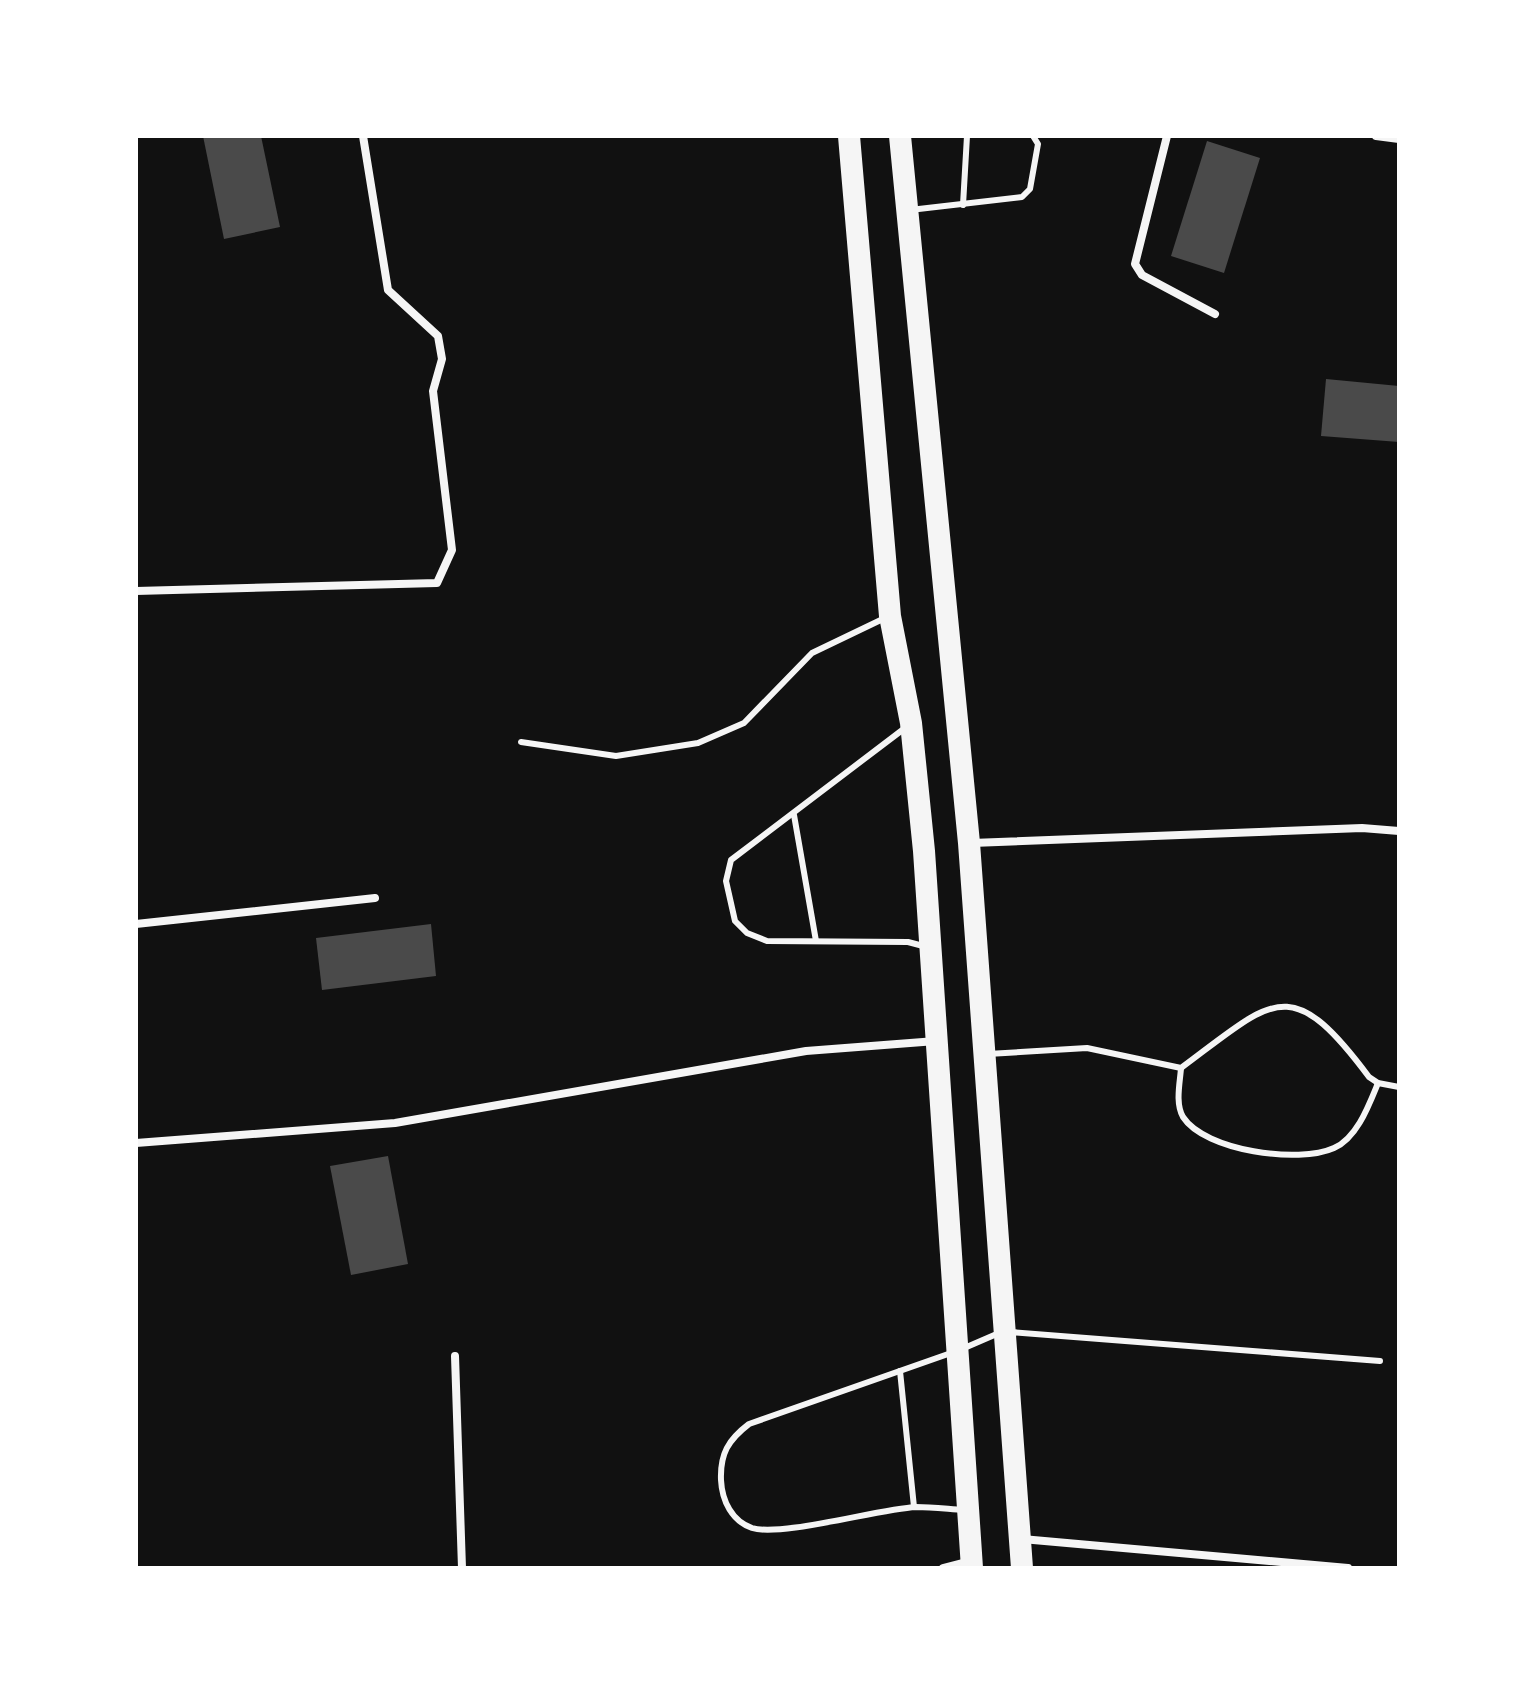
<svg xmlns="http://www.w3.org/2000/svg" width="1535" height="1704" font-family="'DejaVu Sans',sans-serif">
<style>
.building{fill:#4a4a4a}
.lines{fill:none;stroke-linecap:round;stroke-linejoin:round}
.service{stroke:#f5f5f5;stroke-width:6}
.minor{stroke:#f5f5f5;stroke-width:8}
.trunk{stroke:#f5f5f5;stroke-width:22}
</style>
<rect width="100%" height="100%" fill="#111"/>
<g class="building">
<path d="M203 136H261L280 227 224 239Z"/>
<path d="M1207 141 1260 158 1224 273 1171 256Z"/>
<path d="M1326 379 1399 386V442L1321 436Z"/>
<path d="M431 924 436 976 322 990 316 938Z"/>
<path d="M388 1156 408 1264 351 1275 330 1166Z"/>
</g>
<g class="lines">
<g class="service">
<path d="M963 205 967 136"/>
<path d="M910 210 1022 197 1030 189 1038 144 1033 136"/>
<path d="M905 728 731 860 726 881 735 921 747 933 767 941 908 942 927 947"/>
<path d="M521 742 616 756 698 743 744 723 812 653 887 617"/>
<path d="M794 815 816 941"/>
<path d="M988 1054 1087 1048 1181 1068C1274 999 1290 971 1369 1077L1378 1083 1399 1087"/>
<path d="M1181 1068C1180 1083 1175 1103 1183 1117 1205 1151 1299 1164 1334 1148 1357 1138 1369 1105 1378 1083"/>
<path d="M1010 1332 1380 1361"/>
<path d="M962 1349 999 1333"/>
<path d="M951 1353 749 1424C728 1440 720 1454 721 1480 722 1501 732 1521 752 1528 781 1537 879 1509 916 1507 932 1507 948 1509 964 1510"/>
<path d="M900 1371 914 1507"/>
</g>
<g class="minor">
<path d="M1167 136 1135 264 1142 275 1215 314"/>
<path d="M1376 136 1399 139"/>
<path d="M136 591 437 583 452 550 433 391 442 359 438 336 388 290 363 136"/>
<path d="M972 843 1362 828 1399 831"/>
<path d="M136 924 375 898"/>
<path d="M136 1143 395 1123 806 1051 936 1041"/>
<path d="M455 1356 462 1568"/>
<path d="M1022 1539 1348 1568"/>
<path d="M943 1568 970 1561"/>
</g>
<g class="trunk">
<path d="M849 136 890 616 911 723 924 851 972 1568"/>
<path d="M900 136 969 843 1022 1568"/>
</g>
</g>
<rect width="1535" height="1704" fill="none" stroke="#ffffff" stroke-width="276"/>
</svg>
